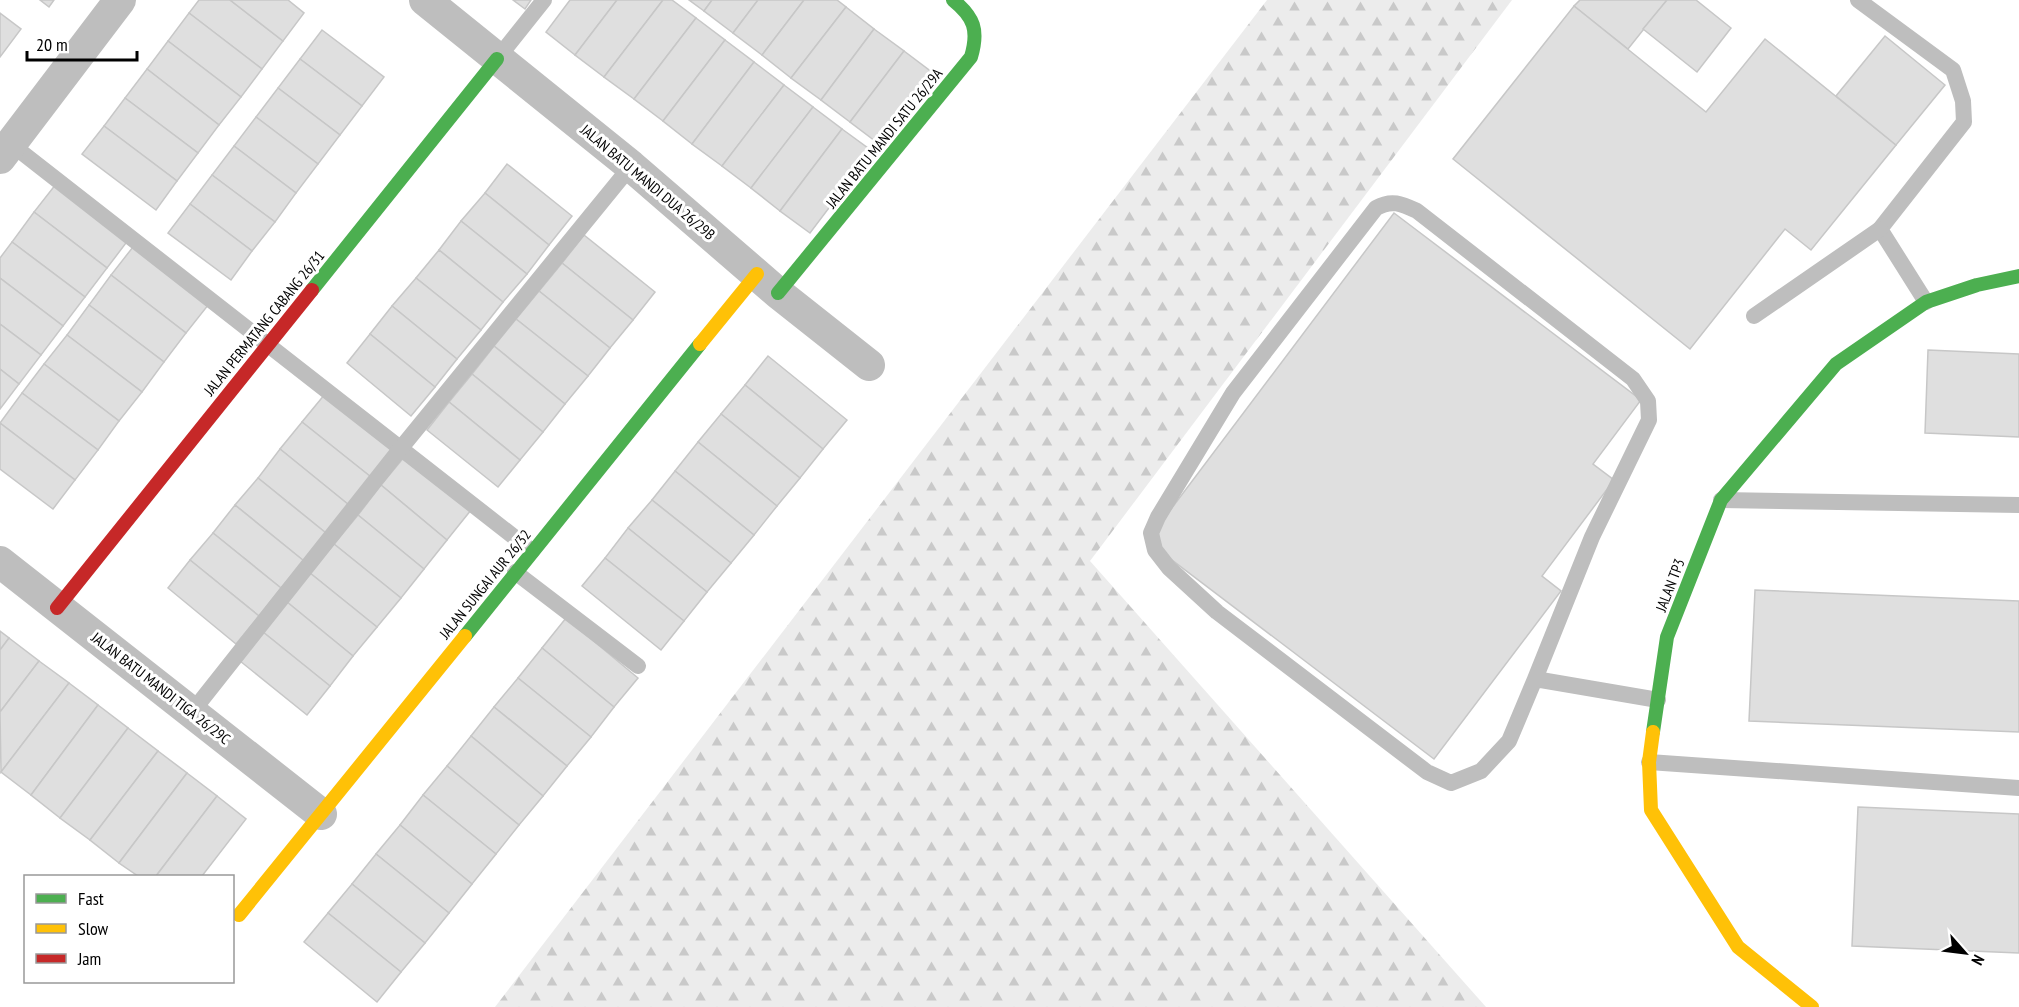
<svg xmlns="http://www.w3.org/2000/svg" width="2019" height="1007" font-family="'PT Sans Narrow',sans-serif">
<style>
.forest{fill:url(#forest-firs)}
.building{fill:#dfdfdf;stroke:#c7c7c7;stroke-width:1.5}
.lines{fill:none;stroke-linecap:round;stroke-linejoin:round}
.lane{stroke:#bebebe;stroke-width:16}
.street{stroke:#bebebe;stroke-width:32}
.fast{stroke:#4caf50;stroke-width:14}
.slow{stroke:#ffc107;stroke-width:14}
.jam{stroke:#c62828;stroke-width:14}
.labels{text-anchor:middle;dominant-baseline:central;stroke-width:6;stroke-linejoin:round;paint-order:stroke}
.street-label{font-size:15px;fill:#000;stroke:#fff}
</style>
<defs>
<pattern id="forest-firs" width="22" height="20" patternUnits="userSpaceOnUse" patternTransform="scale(1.5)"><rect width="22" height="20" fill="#ececec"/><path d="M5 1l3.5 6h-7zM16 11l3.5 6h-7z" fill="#c9c9c9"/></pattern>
</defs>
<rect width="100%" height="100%" fill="#fff"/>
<path class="forest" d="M1267 0H1512L1090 561 1486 1007H495Z"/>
<g class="building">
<path d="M40 0H54L49 7Z"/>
<path d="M199 0H230L283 41 262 69 189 13Z"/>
<path d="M230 0H288L304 13 283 41Z"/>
<path d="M513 0H531L525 9Z"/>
<path d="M570 0H617L575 55 546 32Z"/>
<path d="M617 0H663L604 77 575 55Z"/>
<path d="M663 0H672L696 18 634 99 604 77Z"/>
<path d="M689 0H712L704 11Z"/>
<path d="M712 0H758L733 33 704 11Z"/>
<path d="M758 0H804L762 55 733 33Z"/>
<path d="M804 0H837L846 7 791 78 762 55Z"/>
<path d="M1580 0H1667L1628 49 1574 6Z"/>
<path d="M1667 0H1696L1731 28 1697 72 1643 29Z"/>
<path d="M1574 6 1706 112 1765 39 1896 145 1811 250 1785 229 1690 349 1453 159Z"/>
<path d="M846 7 874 29 821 100 791 78Z"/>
<path d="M0 13 21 29 0 57Z"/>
<path d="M189 13 262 69 241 97 168 41Z"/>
<path d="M696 18 725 40 663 121 634 99Z"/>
<path d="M874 29 904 51 850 122 821 100Z"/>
<path d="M322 30 384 77 362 106 300 59Z"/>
<path d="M1885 36 1945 85 1896 145 1836 96Z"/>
<path d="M725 40 754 62 692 144 663 121Z"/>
<path d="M168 41 241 97 219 125 147 69Z"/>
<path d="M904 51 933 73 879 144 850 122Z"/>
<path d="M300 59 362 106 340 135 278 88Z"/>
<path d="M754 62 784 85 722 166 692 144Z"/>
<path d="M147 69 219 125 198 153 125 98Z"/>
<path d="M784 85 813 107 751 188 722 166Z"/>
<path d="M278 88 340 135 318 164 256 117Z"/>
<path d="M125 98 198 153 177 181 104 126Z"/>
<path d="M813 107 842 129 780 211 751 188Z"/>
<path d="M256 117 318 164 296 193 234 146Z"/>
<path d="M104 126 177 181 156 210 82 154Z"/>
<path d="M842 129 872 151 810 233 780 211Z"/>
<path d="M234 146 296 193 275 222 212 175Z"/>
<path d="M507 164 572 216 549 245 485 193Z"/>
<path d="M212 175 275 222 252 251 190 204Z"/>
<path d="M56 184 129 239 107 268 34 212Z"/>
<path d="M485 193 549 245 527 274 461 221Z"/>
<path d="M190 204 252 251 231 280 168 233Z"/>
<path d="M34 212 107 268 85 297 12 242Z"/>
<path d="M1394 213 1641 400 1593 464 1614 480 1542 576 1561 591 1434 759 1147 541Z"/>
<path d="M461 221 527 274 503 302 439 250Z"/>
<path d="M584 235 655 292 633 320 562 263Z"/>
<path d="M12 242 85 297 63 326 0 278V258Z"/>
<path d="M133 247 209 304 186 333 111 275Z"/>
<path d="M439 250 503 302 481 330 416 278Z"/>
<path d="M562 263 633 320 610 348 539 291Z"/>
<path d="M111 275 186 333 164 362 89 305Z"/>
<path d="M0 278 63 326 41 355 0 324Z"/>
<path d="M416 278 481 330 457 359 392 306Z"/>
<path d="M539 291 610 348 588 376 516 319Z"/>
<path d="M89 305 164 362 142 392 67 335Z"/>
<path d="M392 306 457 359 435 387 370 334Z"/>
<path d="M516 319 588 376 565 404 494 346Z"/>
<path d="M0 324 41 355 19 384 0 369Z"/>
<path d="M370 334 435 387 411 416 347 363Z"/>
<path d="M67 335 142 392 119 421 44 364Z"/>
<path d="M494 346 565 404 543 432 472 374Z"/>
<path d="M1928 350 2019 354V437L1925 433Z"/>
<path d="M768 356 847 420 823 449 745 385Z"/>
<path d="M44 364 119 421 98 450 22 393Z"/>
<path d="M0 369 19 384 0 409Z"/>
<path d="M472 374 543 432 520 460 449 402Z"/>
<path d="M745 385 823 449 800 478 721 414Z"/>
<path d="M22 393 98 450 75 480 0 423Z"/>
<path d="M325 394 393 450 371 477 302 422Z"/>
<path d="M449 402 520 460 498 487 427 430Z"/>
<path d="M721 414 800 478 777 506 698 442Z"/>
<path d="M302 422 371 477 349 505 280 449Z"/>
<path d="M0 423 75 480 53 509 0 469Z"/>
<path d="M698 442 777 506 754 535 675 471Z"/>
<path d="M280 449 349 505 326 533 258 478Z"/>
<path d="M405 456 471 510 447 540 381 485Z"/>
<path d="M675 471 754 535 731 563 652 500Z"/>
<path d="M258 478 326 533 304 561 235 505Z"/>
<path d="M381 485 447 540 424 569 358 515Z"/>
<path d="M652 500 731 563 707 592 628 528Z"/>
<path d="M235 505 304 561 281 588 213 533Z"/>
<path d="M358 515 424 569 401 598 334 544Z"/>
<path d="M628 528 707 592 684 621 605 558Z"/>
<path d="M213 533 281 588 259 616 190 560Z"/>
<path d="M334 544 401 598 377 627 310 573Z"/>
<path d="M605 558 684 621 661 650 582 586Z"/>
<path d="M190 560 259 616 236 644 168 588Z"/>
<path d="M310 573 377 627 353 656 287 602Z"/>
<path d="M1755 590 2019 601V732L1749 721Z"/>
<path d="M287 602 353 656 330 686 263 632Z"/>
<path d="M566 618 638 678 614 707 542 648Z"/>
<path d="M0 631 9 638 0 650Z"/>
<path d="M263 632 330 686 307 715 240 661Z"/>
<path d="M9 638 39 661 0 712V650Z"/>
<path d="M542 648 614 707 591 737 518 678Z"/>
<path d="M39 661 69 683 1 772 0 712Z"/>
<path d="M518 678 591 737 567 766 494 707Z"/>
<path d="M69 683 98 705 31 795 1 772Z"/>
<path d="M98 705 128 728 60 818 31 795Z"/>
<path d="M494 707 567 766 543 796 471 736Z"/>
<path d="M128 728 158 751 90 840 60 818Z"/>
<path d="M471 736 543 796 519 825 447 766Z"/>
<path d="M158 751 187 773 119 863 90 840Z"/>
<path d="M447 766 519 825 496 854 423 795Z"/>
<path d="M187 773 217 796 156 876H138L119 863Z"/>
<path d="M423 795 496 854 472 884 400 825Z"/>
<path d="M217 796 246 819 202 876H156Z"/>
<path d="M1858 807 2019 814V953L1852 946Z"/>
<path d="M400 825 472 884 449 913 376 854Z"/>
<path d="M376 854 449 913 425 943 352 884Z"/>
<path d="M352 884 425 943 401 972 328 913Z"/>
<path d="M328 913 401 972 377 1002 304 942Z"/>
</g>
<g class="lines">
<g class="lane">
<path d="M1858 0 1953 70 1963 101 1964 122 1880 229 1926 302"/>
<path d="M497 59 544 0"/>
<path d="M11 144 532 551"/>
<path d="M1754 316 1880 229"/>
<path d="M1721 500 2019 505"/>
<path d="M515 572 638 666"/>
<path d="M1535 679 1509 741 1481 771 1451 783 1427 772 1217 612 1169 568 1155 550 1151 533 1158 517 1233 393 1376 208C1392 199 1402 204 1417 211L1633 379 1648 401 1649 420 1592 537 1535 679 1658 700"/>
<path d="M192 712 401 448 631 166"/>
<path d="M1649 762 2019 788"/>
</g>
<g class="street">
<path d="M425 0 631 166 778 293 869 365"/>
<path d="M0 158 120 0"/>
<path d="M0 562 321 814"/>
</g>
<g class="fast">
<path d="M312 290 497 59"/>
<path d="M778 293 971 57C979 30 974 17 953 0"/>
<path d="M465 636 700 344"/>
<path d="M1653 732 1667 637 1721 500 1836 364 1926 302 1977 285 2019 276"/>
</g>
<g class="slow">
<path d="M700 344 757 274"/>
<path d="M1653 732 1649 762 1651 810 1738 947 1812 1007"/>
<path d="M239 915 465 636"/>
</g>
<path class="jam" d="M57 608 312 290"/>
</g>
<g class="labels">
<g class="street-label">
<text transform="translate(884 138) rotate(-51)">JALAN BATU MANDI SATU 26/29A</text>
<text transform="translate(648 182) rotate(40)">JALAN BATU MANDI DUA 26/29B</text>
<text transform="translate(264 323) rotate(-51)">JALAN PERMATANG CABANG 26/31</text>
<text transform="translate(485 584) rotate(-51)">JALAN SUNGAI AUR 26/32</text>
<text transform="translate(1670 585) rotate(-69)">JALAN TP3</text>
<text transform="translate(161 688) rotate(38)">JALAN BATU MANDI TIGA 26/29C</text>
</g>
</g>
<rect x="24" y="875" width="210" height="108" fill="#ffffff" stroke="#999999" stroke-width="1.5"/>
<rect x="36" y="894" width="30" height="9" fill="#4caf50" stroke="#999999" stroke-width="1.5"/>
<text x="78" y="905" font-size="18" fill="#000000">Fast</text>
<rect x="36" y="924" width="30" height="9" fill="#ffc107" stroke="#999999" stroke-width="1.5"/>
<text x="78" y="935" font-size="18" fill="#000000">Slow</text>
<rect x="36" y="954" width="30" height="9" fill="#c62828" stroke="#999999" stroke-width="1.5"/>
<text x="78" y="965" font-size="18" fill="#000000">Jam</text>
<g transform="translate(1965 953) rotate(118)" stroke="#ffffff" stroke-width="4.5" paint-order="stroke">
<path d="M0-4.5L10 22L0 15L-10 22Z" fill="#000000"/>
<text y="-9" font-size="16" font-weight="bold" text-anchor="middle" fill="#000000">N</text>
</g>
<path d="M27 51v9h110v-9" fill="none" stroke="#000000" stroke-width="3"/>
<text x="36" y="51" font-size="18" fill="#000000" stroke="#ffffff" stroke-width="4.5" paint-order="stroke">20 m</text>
</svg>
